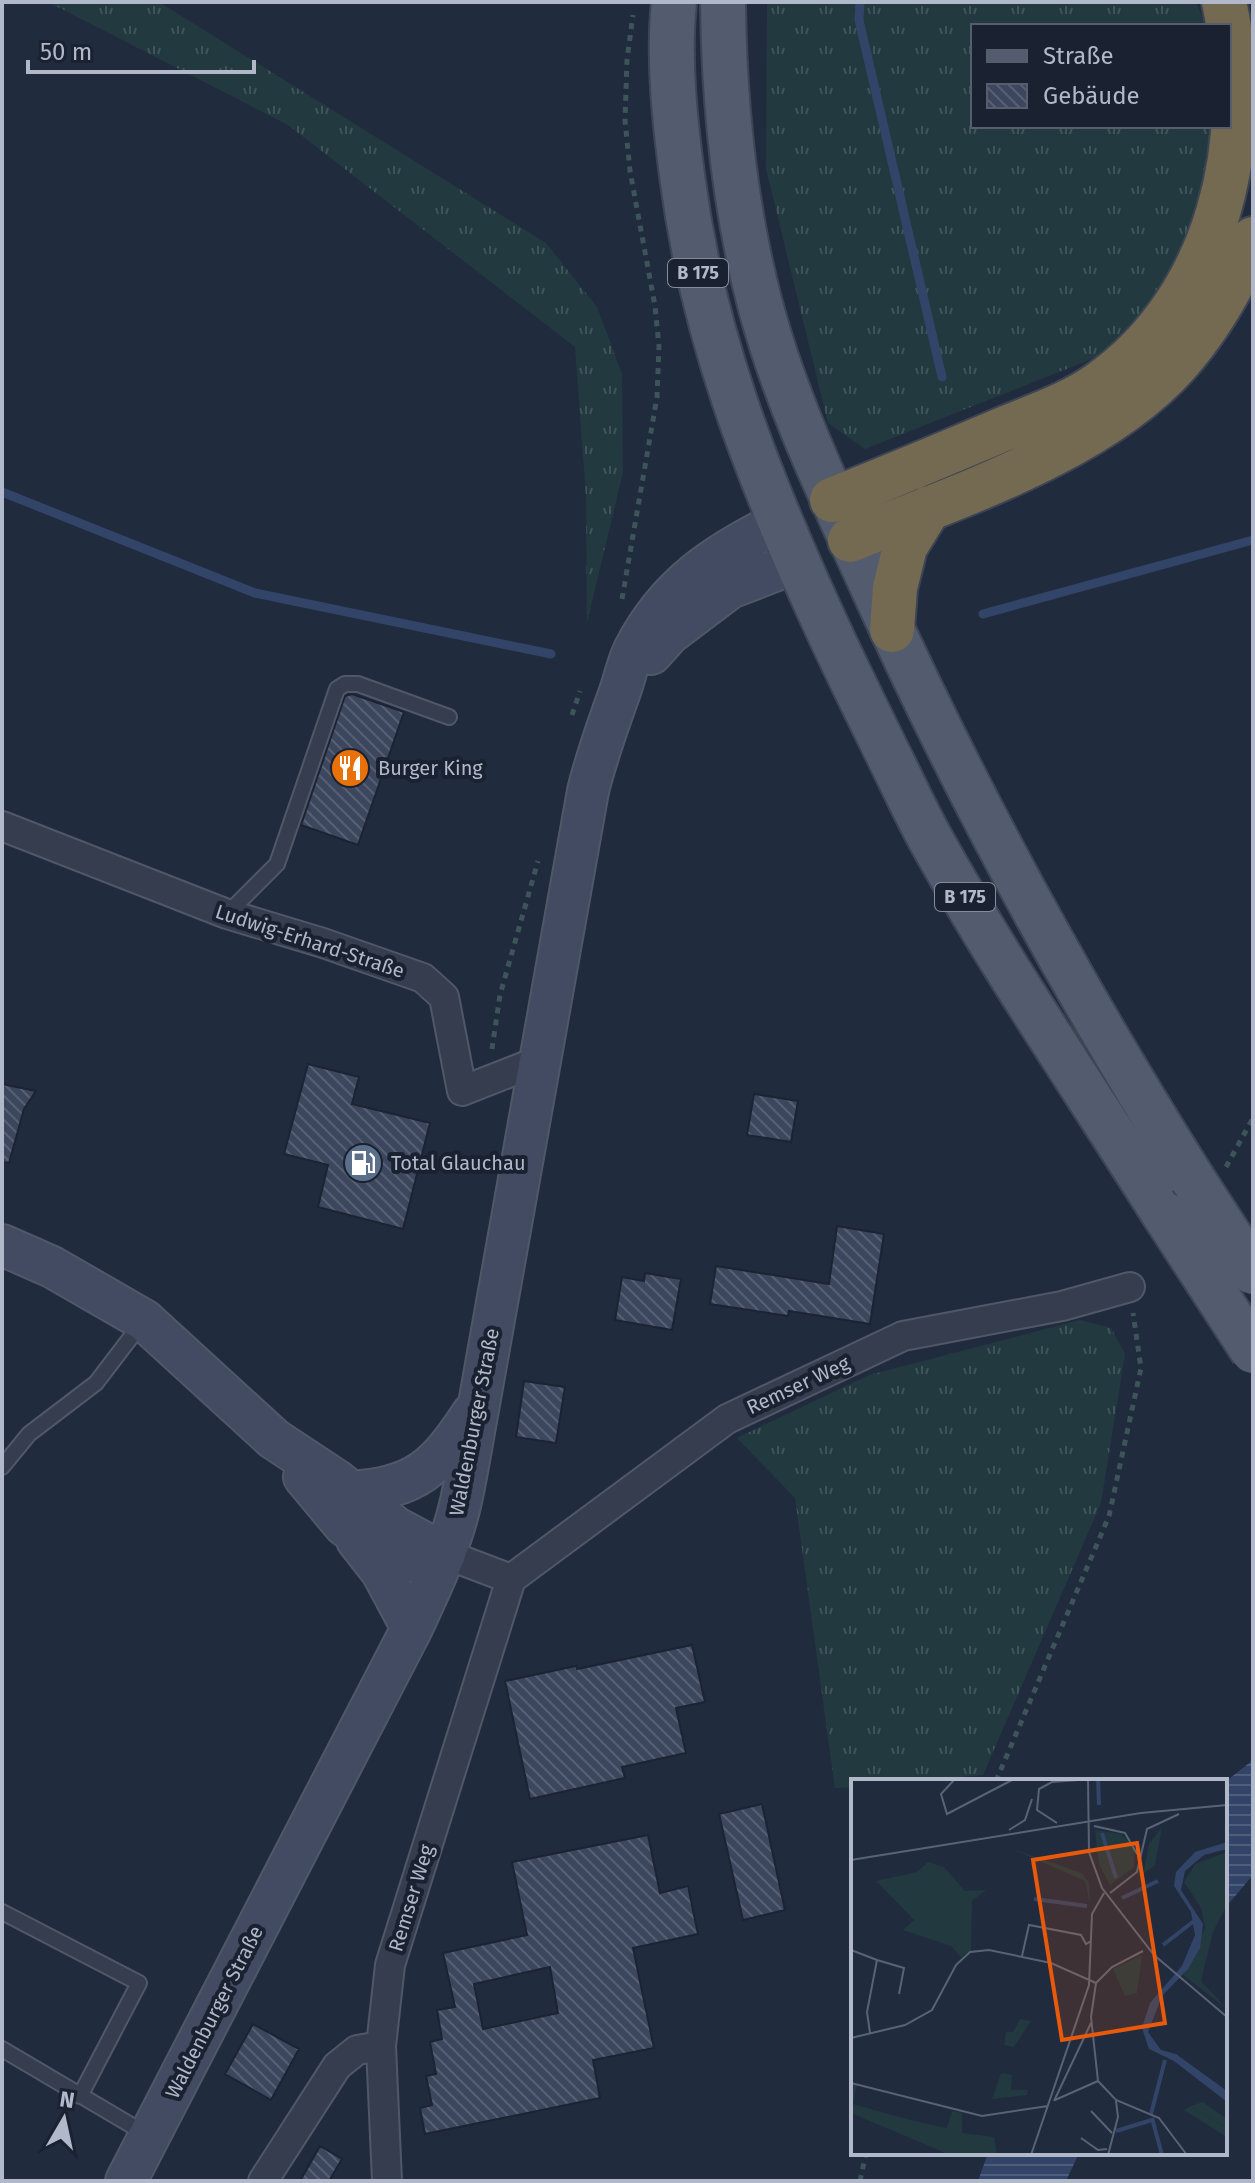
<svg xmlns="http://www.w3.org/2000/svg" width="1255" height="2183" font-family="'Fira Sans',sans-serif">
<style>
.grass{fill:url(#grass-tufts)}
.water{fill:url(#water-rules)}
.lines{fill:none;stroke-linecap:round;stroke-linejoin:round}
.stream{stroke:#324467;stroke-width:9}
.building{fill:url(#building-back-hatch);stroke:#1c2434;stroke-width:2;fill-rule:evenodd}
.lane-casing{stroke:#505868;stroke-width:18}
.street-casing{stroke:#505868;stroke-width:32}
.secondary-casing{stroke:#505868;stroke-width:44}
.primary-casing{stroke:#3e4656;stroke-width:48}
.highway-casing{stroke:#3d4555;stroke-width:48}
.path{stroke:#3d5559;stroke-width:5;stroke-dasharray:6 6;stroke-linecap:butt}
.lane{stroke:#353d4e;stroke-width:14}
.street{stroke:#353d4e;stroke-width:28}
.secondary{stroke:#424b61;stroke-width:40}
.primary{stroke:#525c6e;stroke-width:44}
.highway{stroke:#746951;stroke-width:44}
.primary-bridge-casing{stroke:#3e4656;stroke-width:48;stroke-linecap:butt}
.primary-bridge{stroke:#525c6e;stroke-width:44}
.labels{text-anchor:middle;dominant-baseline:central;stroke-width:8;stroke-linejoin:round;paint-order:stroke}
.shield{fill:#1a2232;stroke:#838b9c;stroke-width:2}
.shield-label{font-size:18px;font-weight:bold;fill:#b0b8c9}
.poi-label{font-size:20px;fill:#b0b8c9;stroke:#1a2232;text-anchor:start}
.street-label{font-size:20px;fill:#b0b8c9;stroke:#1a2232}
.inset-river{fill:none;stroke:#324467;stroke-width:4}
.inset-road{fill:none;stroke:#5a6376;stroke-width:2}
.view{fill:#e8590c;fill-opacity:0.15;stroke:#e8590c;stroke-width:4}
.inset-edge{fill:none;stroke:#b0b8c9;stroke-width:4}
</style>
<defs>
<pattern id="grass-tufts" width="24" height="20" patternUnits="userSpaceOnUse" patternTransform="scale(2)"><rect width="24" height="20" fill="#22393f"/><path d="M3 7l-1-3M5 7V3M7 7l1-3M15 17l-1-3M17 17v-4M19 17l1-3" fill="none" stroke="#405459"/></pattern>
<pattern id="water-rules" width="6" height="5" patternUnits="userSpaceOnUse" patternTransform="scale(2)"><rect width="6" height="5" fill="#324467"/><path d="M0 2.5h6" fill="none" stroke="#4d5d7b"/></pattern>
<pattern id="building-back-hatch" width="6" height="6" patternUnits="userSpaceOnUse" patternTransform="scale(2)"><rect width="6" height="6" fill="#3c475e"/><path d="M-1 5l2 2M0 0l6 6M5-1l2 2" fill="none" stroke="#565f74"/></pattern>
</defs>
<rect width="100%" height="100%" fill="#202b3e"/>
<!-- grass -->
<path class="grass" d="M48,2H159L546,243L597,307L622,374L623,472L587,623L586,497L575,347L288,125Z
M767,2H1196L1206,26H973V126H1210V172L1174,276L1102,355L865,449L828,423L766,169Z
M1080,1320L1111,1328L1125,1354L1101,1503L983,1775L914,1781H853V1787L835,1788L795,1498L737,1438L869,1375Z"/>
<!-- water -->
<path class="water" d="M1253,1760V1875L1225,1908V1782Z
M988,2153H1079L1066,2181H978Z"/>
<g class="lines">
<!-- stream -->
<path class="stream" d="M860,2L859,20L942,377
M2,492L255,593L551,654
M983,614L1253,540"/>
</g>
<!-- building -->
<path class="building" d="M352,694L404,712L358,845L301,825L345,696Z
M308,1064L359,1077L352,1104L430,1123L403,1229L318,1207L328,1165L284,1154Z
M2,1084L36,1091L24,1109L9,1163L2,1162Z
M754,1094L798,1101L791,1142L747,1135Z
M837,1226L884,1234L870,1324L789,1311L788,1316L710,1304L716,1266L829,1284Z
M645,1273L681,1279L672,1330L615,1320L622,1277L644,1281Z
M524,1381L565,1387L556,1443L516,1437Z
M692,1645L705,1702L676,1708L686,1753L622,1767L625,1778L530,1799L505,1681L576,1666L577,1669Z
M762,1804L785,1910L743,1920L719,1814Z
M648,1835L660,1893L688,1886L698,1934L633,1948L654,2048L593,2060L600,2098L425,2134L420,2108L432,2105L426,2076L436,2074L430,2042L442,2039L437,2010L455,2007L443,1953L527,1935L512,1862ZM550,1967L558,2013L483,2029L474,1984Z
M253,2024L299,2049L271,2100L225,2074Z
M320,2146L342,2159L329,2181H300Z"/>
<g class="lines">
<!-- lane casing -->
<g class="lane-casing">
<path id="lane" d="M227,914L277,864L337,689L345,684H358L449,717
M2,1467L29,1434L96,1383L141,1324
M2,1912L139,1983L80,2096
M2,2049L146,2134"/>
</g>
<!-- street casing -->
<g class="street-casing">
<path id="street" d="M2,826L227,914L323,943L423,978L444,997L462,1091L541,1060
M445,1554L511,1579
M263,2181L337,2066L357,2050L381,2046
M387,2181L381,2046L390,1965L511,1579L727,1419L903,1336L1062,1306L1130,1287"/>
</g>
<!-- secondary casing -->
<g class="secondary-casing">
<path id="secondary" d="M651,654L669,634L730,588L797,562
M2,1245L52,1267L144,1320L274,1439L336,1480L395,1527L445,1554
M304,1477L344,1525L359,1536L408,1561
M351,1492C417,1488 437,1467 472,1414
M357,1540L382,1572L412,1628
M126,2181L412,1628C431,1587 451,1546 461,1501C468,1469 473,1436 479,1404L588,791C596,758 607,728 618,697C624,682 627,664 634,650C667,585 717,553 780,522"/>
</g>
<!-- primary casing -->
<g class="primary-casing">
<path id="primary" d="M674,2C668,60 675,124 683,182C703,335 756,472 820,612C842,661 866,709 889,756C903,784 916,813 931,840C1002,968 1086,1090 1164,1214
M723,2C724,106 734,207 761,308C787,404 830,493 871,583C963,788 1072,987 1192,1178"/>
</g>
<!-- highway casing -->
<g class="highway-casing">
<path id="highway" d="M832,500C889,477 945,454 1001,430C1034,416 1071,404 1100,383C1219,298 1255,139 1224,2
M850,540C957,496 1099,451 1177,364C1210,327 1234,285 1253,239
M892,630L895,588L905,547L929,508"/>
</g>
<!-- path -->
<path class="path" d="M622,599L657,397L659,346L655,306L630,171L625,120L627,60L633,15
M572,715L580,691
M492,1049L500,995L538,861
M1226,1167L1253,1118
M996,1781L1109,1516L1141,1368L1133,1313
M860,2181L866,2153"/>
<!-- lane -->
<use href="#lane" class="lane"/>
<!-- street -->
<use href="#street" class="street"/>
<!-- secondary -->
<use href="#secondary" class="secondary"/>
<!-- primary -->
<use href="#primary" class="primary"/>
<!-- highway -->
<use href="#highway" class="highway"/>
<!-- primary-bridge casing -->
<g class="primary-bridge-casing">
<path id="primary-bridge" d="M1192,1178L1253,1272
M1164,1214L1253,1351"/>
</g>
<!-- primary-bridge -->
<use href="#primary-bridge" class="primary-bridge"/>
</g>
<!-- icons -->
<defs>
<g id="restaurant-disc" transform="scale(2)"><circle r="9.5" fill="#e8710a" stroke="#1a2232"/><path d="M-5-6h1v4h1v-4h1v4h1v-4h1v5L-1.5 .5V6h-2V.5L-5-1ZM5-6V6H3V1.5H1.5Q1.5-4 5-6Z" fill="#fff"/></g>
<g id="fuel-disc" transform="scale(2)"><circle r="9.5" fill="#5c6f8a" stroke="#1a2232"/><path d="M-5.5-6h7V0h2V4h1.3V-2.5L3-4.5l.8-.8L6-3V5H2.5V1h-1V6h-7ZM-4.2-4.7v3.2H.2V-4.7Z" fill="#fff"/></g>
</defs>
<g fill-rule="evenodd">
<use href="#restaurant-disc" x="350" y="768"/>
<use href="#fuel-disc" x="363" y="1163"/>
</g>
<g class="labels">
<!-- shield labels -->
<g class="shield">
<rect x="668" y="259" width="60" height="28" rx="6"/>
<rect x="935" y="883" width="60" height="28" rx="6"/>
</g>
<g class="shield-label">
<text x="698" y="273">B 175</text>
<text x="965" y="897">B 175</text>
</g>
<!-- poi labels -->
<g class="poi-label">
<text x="378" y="768">Burger King</text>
<text x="391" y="1163">Total Glauchau</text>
</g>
<!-- street labels -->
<g class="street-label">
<text transform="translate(310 941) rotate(18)">Ludwig-Erhard-Straße</text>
<text transform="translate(798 1385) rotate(-25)">Remser Weg</text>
<text transform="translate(474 1422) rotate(-79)">Waldenburger Straße</text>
<text transform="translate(411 1898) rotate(-73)">Remser Weg</text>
<text transform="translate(214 2012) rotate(-63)">Waldenburger Straße</text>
</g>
</g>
<!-- overview -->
<g transform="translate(851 1779)">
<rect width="376" height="376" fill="#202b3e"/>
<path d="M311,48L304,86L292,95L298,65ZM244,51L270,55L283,68V88L259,106L248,85ZM159,69L230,94L238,103L239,124L234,102ZM376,73V126L362,153L350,202L376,230L332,196L354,149L350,129L333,103L344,85ZM291,176L286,214L274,217L262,190ZM169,240L180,242L163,268L153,266L155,253H162ZM0,305L6,306L2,325L59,341L96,349L101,332L111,334V354L143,358L146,376H99L0,334ZM352,323L376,340V350L340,327Z" fill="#22393f"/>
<path d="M77,83L93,88L114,112L135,111L121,122L120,171L110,178L100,167L52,151L63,141L25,102L66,93ZM150,294L161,296L160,311H177L176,316L141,320Z" fill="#22393f"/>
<path d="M340,327L376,350V358L333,331Z" fill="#22393f"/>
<path d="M376,63V70L353,76L334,92L330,111L352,145L349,169L337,190L311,217L297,253L310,271L325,275L376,312V323L323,282L298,270L291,249L299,224L331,187L344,156L340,133L323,107L325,93L344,73Z" fill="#324467"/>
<path class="inset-river" d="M247,0L248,26M251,54L265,99M271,119L307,102M183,120L236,127M312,166L343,142M300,335L314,281M301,339L311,376M265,352L301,341"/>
<path class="inset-road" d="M104,0L90,15L96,35L163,0M237,0L238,73L251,109L303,176L376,238M206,44L186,31L188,10L201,3L241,0M243,47L274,54L286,75M158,51L174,41L181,20M0,81L290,34L376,26M259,114L286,93L296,50L328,35M0,171L26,181L16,233L19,254M171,177L178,146L230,156L235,165L240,162M26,181L53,189L48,215M0,259L54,246L81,231L105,186L119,173L138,171L200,184L245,204M247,302L240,238L245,204L261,188L292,172M247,302L265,321L308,339L336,376M0,304L131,337L197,327M204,321L247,302M203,322L240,244M240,332L261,354M230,359L247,371L256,370M180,376L238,206L241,135L253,114M257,376L267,338L265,322"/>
<path class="view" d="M286,64L314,244L211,261L182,81Z"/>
<rect width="376" height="376" class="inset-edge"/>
</g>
<!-- border -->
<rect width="1255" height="2183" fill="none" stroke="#b0b8c9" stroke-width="8"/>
<!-- legend -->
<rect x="971" y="24" width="260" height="104" fill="#1a2232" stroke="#565e6e" stroke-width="2"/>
<rect x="987" y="50" width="40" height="12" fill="#525c6e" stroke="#565e6e" stroke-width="2"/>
<text x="1043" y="64" font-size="24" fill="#b0b8c9">Straße</text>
<rect x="987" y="84" width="40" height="24" fill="url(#building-back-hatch)" stroke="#565e6e" stroke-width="2"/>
<text x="1043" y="104" font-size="24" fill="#b0b8c9">Gebäude</text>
<!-- north arrow -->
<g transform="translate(64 2119) rotate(9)" stroke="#1a2232" stroke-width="6" paint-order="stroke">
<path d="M0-6L14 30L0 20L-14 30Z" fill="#b0b8c9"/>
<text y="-12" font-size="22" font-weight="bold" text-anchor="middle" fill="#b0b8c9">N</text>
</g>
<!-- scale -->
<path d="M28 60v12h226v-12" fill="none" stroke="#b0b8c9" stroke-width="4"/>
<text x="40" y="60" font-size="24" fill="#b0b8c9" stroke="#1a2232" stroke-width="6" paint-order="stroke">50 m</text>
</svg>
